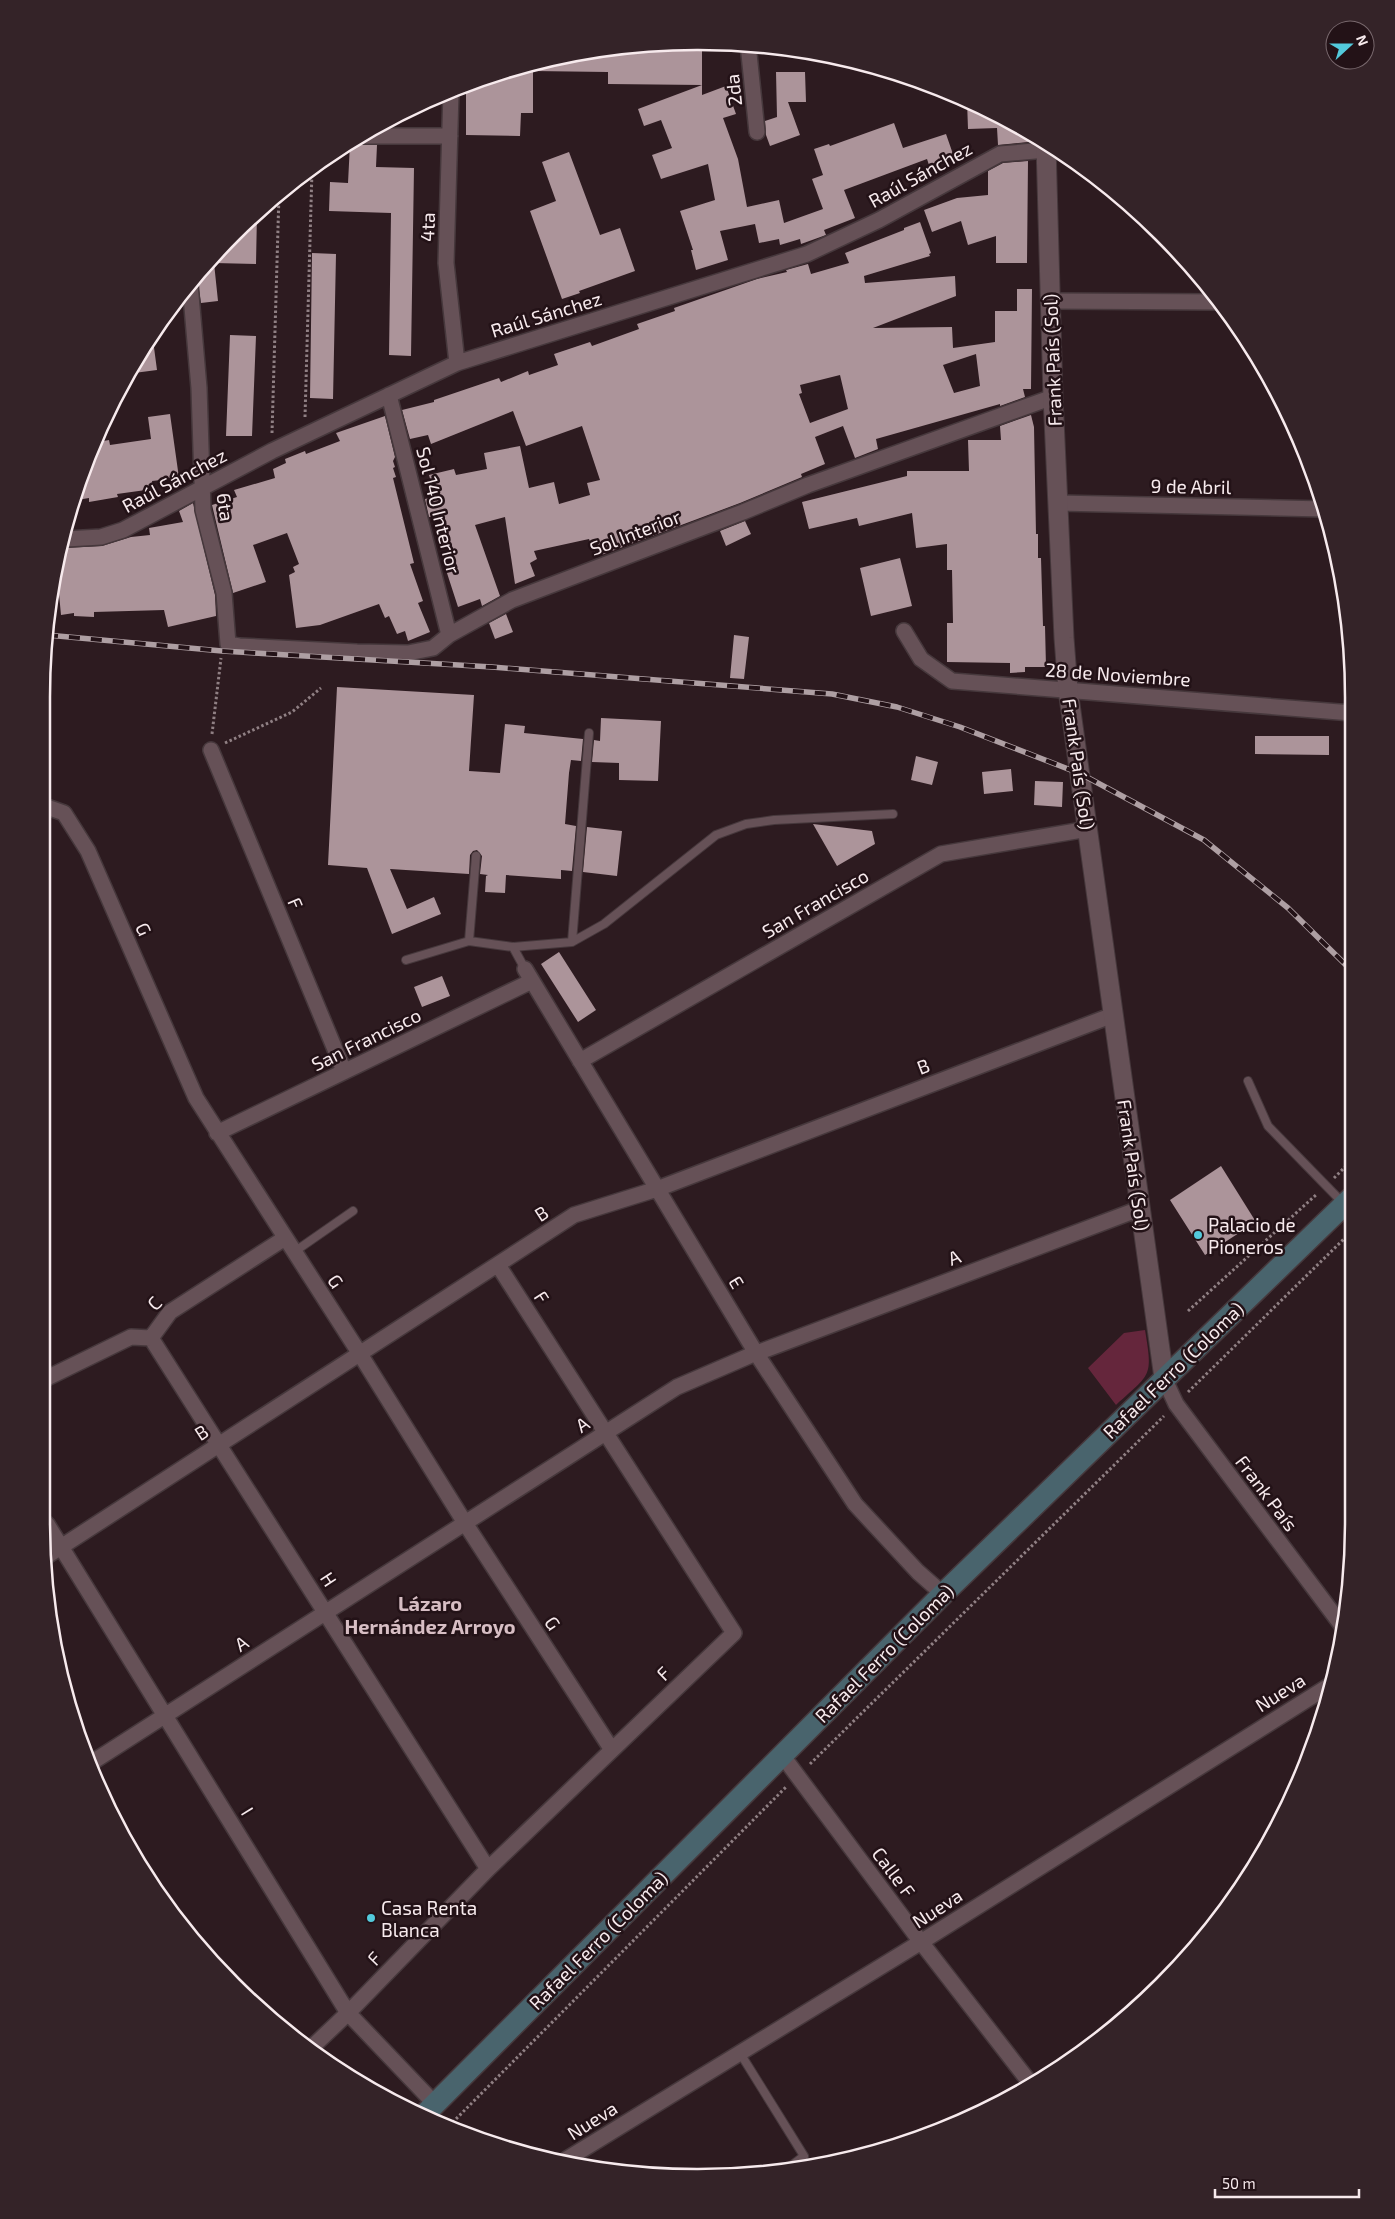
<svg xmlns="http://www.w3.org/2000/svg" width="1395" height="2219" font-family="'Exo 2',sans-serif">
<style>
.green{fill:#65263c}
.building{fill:#ac949a;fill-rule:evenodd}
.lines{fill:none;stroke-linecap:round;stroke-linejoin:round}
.service-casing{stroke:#46383c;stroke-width:10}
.minor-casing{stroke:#46383c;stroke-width:18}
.tertiary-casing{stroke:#46383c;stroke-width:21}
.secondary-casing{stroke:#46383c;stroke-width:24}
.path{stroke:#908084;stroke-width:3;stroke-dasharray:2.5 2.5;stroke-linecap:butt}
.service{stroke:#665157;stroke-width:8}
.minor{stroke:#665157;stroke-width:15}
.tertiary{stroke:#665157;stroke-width:19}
.secondary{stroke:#49646d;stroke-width:21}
.rail-casing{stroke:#ae9fa3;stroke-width:5.5}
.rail{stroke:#231217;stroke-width:4;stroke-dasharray:11;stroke-linecap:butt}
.poi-dot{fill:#53cadc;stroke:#231217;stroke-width:2}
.labels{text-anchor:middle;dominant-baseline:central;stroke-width:5;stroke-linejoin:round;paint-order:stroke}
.street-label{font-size:19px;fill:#f7eaed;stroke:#231217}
.poi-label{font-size:19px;fill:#f7eaed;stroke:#231217;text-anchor:start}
.neighbourhood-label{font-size:20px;font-weight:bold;fill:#d7bec4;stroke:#231217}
.rim{fill:none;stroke:#f7eaed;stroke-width:2.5}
</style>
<rect width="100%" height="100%" fill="#2d1b20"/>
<!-- green -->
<path class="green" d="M1145,1330C1153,1378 1151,1373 1116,1405L1088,1368L1124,1333Z"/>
<!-- building -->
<path class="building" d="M698,44H702V85L608,84V72L533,71V113H521L520,136L466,135V85L487,76L604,49L684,51V45Z
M776,72H805L806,102H788L800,135L770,146L766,135L765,121L777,117Z
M702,85V95L726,86L736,114L723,118L738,159L747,207L779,200L784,223L823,209L812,179L823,175L814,149L829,144L830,146L894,123L903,148L946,134L954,157L929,165L927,159L844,190L855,218L824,230L826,235L801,244L800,239L780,245L779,239L759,243L755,224L720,231L728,260L696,270L691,250H693L680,211L715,200L708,164L661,179L652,155L672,148L661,120L644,126L638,109Z
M967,101L988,109L1028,134V142L998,145L997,128L968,129Z
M350,144L377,145L376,167L414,168L411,356L389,355L391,213L329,211L330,182L348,183Z
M569,152L600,235L620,228L635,271L579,291L580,293L562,299L530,211L556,201L542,162Z
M1028,161L1027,263H996V236L968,245L961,221L932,232L924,210L957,198L988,195V171L1003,163Z
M257,213L256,264L214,263L218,301L201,303L197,277Z
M920,222L931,253L929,254L930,256L864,276L865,283L955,276L956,296L873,328L952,327L953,348L995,342V311H1017V289H1032L1031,389H1023L1025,397L1000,406V404L876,439L878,449L855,458L843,426L815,437L825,464L801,474L802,477L740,503L596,557L589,539L534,551L537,559L530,563L535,576L515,584L505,517L475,525L500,596L482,606L480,599L458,607L446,570L457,566L445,530H442L439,515L429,517L425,499L435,497L429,475L454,469L456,475L487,469L484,453L520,446L529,488L554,482L559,504L590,495L587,483L600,480L582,426L526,446L513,411L431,444L428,435L410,439L402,410L434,402V400L499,378L501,382L528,371L529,375L558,365L554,354L590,342L592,346L639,329L637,324L675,311L674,308L757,279L787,272L786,270L808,264L811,274L849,263L845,253L904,230V228ZM976,354L980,386L954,393L943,365ZM840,375L848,409L810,423L799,394L802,393L800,385Z
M312,253L336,254L333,399L310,398Z
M230,335L256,336L252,436H226Z
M153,340L157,370L134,373L142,359Z
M170,414L179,478L152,481L153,489L117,494L118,497L89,502V498L77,500L93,443L109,440L110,445L151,439L148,417Z
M1031,415L1034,427L1036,534H1038V558H1041L1043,626H1045L1046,667H1025V672L1010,673V663L947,662V623H953L952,570H947V544L916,548L912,513L859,526L857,518L809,529L802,502L907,476V471H969L968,440H1001L1000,426Z
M385,416L395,457L393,461L395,467L393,468L396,477L393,478L414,563L410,564L423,601L418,603L430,632L408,641L405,631L397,634L389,616L385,618L379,604L320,625L296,628L289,575L295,572L293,567L299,564L287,533L253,545L266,582L233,593L212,505L237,497L234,490L275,478L273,469L286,463L285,459L305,451L306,454L340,441L336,433Z
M193,503L215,595L216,616L168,627L164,610L94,612V617L74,616V613L61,615L57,573L64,548L102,546L131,537L150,535L149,528L183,522L179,511Z
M745,521L751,534L726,546L720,531Z
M900,558L912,606L871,616L860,568Z
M506,614L513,632L495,639L489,623Z
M734,635L749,637L744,679L730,678Z
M337,687L474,695L469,771L500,773L505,724L525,726L524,733L583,739L581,761L571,760L569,773L565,824L576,826L572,871L561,870V879L506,875L505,893L485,892L486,876L488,875L480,874L482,856L477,850L473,851L470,855L469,874L390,869L407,909L434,897L441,914L392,934L367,868L328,865Z
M601,718L661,721L658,781L619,780V763L592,762L594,740L600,741Z
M1255,736H1329V755L1255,754Z
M916,756L938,762L932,785L911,780Z
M1011,769L1013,791L984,794L982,772Z
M1035,781L1063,782L1062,807L1034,805Z
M813,824L872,831L875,844L837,866Z
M587,827L622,831L617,876L583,872Z
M559,952L596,1010L578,1022L541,964Z
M442,976L450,996L422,1007L414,987Z
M1221,1166L1256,1222L1205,1255L1170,1200Z"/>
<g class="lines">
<!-- service casing -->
<g class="service-casing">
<path id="service" d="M748,46L767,47
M469,941L476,856
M572,942L589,733
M513,947L525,969
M406,960L469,941L513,947L572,942L604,924L716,835L746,824L774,820L893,814
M1248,1081L1268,1126L1344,1204
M294,1252L353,1211
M740,2053L804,2156L783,2172"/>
</g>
<!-- minor casing -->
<g class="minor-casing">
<path id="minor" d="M748,44L757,132
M451,92L446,263L457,363
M360,136H450
M190,284L199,388L203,510L224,593L228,644L239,646L357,652L408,653L433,648L449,635L512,600L743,512L808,485L1053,397
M1051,301L1220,302
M389,395L449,635
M1058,503L1324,509
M66,539L101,537L123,530L272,451L457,363L807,254L879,220L1000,154L1046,150
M904,631L921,659L952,681L1352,713
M211,750L344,1071
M47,807L64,813L88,851L196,1098L360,1354L465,1523L612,1750
M525,969L756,1353L855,1504L918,1572L943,1594
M580,1061L941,854L1088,829
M217,1133L532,981
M151,1338L488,1869
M151,1338L170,1312L285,1238
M47,1378L131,1337L151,1338
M1164,1378L1176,1404L1343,1627
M47,1524L348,2013L435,2104
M47,1556L574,1215L657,1189L1113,1015
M782,1755L921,1942L1031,2084
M91,1763L677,1387L749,1356L1139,1209
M309,2050L348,2013L488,1869L734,1633L498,1265
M567,2159L921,1942L1327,1687"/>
</g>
<!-- tertiary casing -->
<g class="tertiary-casing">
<path id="tertiary" d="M1046,145L1053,397L1064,638L1068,690L1164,1378"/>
</g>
<!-- secondary casing -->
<g class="secondary-casing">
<path id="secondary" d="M424,2115L943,1594L1350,1199"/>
</g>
<!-- path -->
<path class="path" d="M305,417L312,170
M272,433L279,194
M212,734L221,658
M225,743L292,712L321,688
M1334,1178L1350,1162
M1188,1311L1317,1194
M1188,1392L1350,1233
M810,1764L1164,1416
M449,2126L786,1787"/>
<!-- service -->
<use href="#service" class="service"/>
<!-- minor -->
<use href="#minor" class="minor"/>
<!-- tertiary -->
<use href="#tertiary" class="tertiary"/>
<!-- secondary -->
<use href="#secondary" class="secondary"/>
<!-- rail casing -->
<g class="rail-casing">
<path id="rail" d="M47,635L222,651L492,667L832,694L897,707L960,727L1081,774L1204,840L1288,908L1351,970"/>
</g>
<!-- rail -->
<use href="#rail" class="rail"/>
</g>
<!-- markers -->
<g class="poi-dot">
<circle cx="1198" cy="1235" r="5"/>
<circle cx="371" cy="1918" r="5"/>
</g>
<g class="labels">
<!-- street labels -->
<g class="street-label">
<text transform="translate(733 90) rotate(-96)">2da</text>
<text transform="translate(920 174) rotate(-29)">Raúl Sánchez</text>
<text transform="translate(427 227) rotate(-88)">4ta</text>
<text transform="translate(546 314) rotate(-17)">Raúl Sánchez</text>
<text transform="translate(1052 360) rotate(-92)">Frank País (Sol)</text>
<text transform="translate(174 480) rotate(-28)">Raúl Sánchez</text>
<text transform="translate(1191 486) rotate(1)">9 de Abril</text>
<text transform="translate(226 507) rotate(82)">6ta</text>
<text transform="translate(439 510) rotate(76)">Sol 140 Interior</text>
<text transform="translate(635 532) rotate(-21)">Sol Interior</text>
<text transform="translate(1118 674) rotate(4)">28 de Noviembre</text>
<text transform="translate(1079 764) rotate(82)">Frank País (Sol)</text>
<text transform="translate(296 903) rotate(67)">F</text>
<text transform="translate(815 903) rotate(-30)">San Francisco</text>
<text transform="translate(144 929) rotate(66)">G</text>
<text transform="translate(366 1039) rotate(-26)">San Francisco</text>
<text transform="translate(923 1066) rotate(-21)">B</text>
<text transform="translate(1134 1165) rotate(82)">Frank País (Sol)</text>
<text transform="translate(541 1213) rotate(-33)">B</text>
<text transform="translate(954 1257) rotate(-21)">A</text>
<text transform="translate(336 1281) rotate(57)">G</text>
<text transform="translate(737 1282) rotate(59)">E</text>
<text transform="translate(542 1297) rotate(57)">F</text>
<text transform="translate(154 1303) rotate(-47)">C</text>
<text transform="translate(1173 1370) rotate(-44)">Rafael Ferro (Coloma)</text>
<text transform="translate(582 1424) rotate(-33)">A</text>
<text transform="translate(201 1432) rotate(-33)">B</text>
<text transform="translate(1267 1493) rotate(53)">Frank País</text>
<text transform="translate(329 1579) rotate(57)">H</text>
<text transform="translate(553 1623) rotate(57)">G</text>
<text transform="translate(241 1643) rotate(-33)">A</text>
<text transform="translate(884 1653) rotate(-45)">Rafael Ferro (Coloma)</text>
<text transform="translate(663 1673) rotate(-44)">F</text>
<text transform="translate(1280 1692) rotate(-32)">Nueva</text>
<text transform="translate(248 1811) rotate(58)">I</text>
<text transform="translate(894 1872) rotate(53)">Calle F</text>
<text transform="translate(937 1908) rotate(-33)">Nueva</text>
<text transform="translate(598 1940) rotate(-45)">Rafael Ferro (Coloma)</text>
<text transform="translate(374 1958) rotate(-46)">F</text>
<text transform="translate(592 2120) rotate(-32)">Nueva</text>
</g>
<!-- poi labels -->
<g class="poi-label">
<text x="1208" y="1224">Palacio de<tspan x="1208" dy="22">Pioneros</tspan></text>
<text x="381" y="1907">Casa Renta<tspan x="381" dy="22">Blanca</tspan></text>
</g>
<!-- neighbourhood labels -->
<g class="neighbourhood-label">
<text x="430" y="1603">Lázaro<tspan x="430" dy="23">Hernández Arroyo</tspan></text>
</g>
</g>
<!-- crop -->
<path d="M0 0H1395V2219H0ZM697 50H698A647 647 0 0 1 1345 697V1522A647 647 0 0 1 698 2169H697A647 647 0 0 1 50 1522V697A647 647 0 0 1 697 50Z" fill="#342328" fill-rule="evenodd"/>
<path class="rim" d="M697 50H698A647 647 0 0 1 1345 697V1522A647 647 0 0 1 698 2169H697A647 647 0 0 1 50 1522V697A647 647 0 0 1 697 50Z"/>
<!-- north arrow -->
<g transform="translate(1350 45) rotate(69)"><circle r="24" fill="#231217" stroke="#78686d"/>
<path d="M0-4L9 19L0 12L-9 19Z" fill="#53cadc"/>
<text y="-8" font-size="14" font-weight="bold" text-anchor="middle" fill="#f7eaed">N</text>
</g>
<!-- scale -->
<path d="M1215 2189v8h144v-8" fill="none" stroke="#f7eaed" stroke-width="2.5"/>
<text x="1222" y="2189" font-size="15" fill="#f7eaed" stroke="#231217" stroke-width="4" paint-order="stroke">50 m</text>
</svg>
